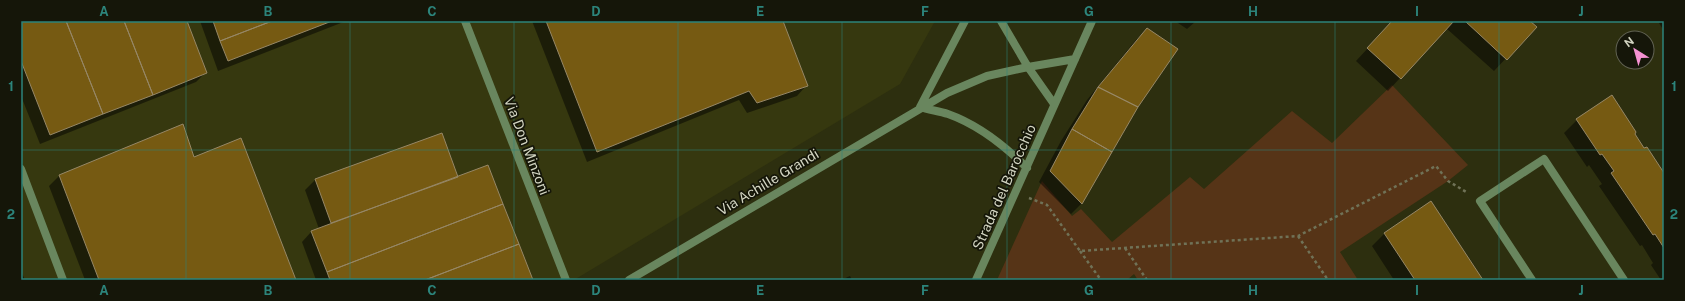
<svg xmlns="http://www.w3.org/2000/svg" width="1685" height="301" font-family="'Public Sans',sans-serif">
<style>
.built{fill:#36380f}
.green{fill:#563417}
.shadow{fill:#0007}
.building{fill:#765a12;stroke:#968766}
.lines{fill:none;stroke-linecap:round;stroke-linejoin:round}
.path{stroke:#707257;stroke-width:2.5;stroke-dasharray:3 3;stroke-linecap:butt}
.minor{stroke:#69865e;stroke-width:8}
.grid{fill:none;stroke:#2c847b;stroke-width:1;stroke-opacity:0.55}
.labels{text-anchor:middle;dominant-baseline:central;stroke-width:3.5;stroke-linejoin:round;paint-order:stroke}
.street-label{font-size:14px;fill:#d3d5c2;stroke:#151609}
.neatline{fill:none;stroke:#2c847b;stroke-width:1.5}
.grid-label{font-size:13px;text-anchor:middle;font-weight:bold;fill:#2c847b}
</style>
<rect width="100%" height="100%" fill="#2d2f0f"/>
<!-- built -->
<path class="built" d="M21,21H935L900,84L574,280H21Z"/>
<!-- green -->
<path class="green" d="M1392,85L1468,165L1448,181L1340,252L1358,280H1138L1134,274L1127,280H997L1042,181L1072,216L1081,209L1112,242L1190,177L1204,189L1292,111L1332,143Z"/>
<!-- shadow -->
<path class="shadow" d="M21,21H186L206,72L196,82L40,144L21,96Z
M200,21H346L218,71Z
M532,21H782L806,86L797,96L747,113L739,100L587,162Z
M1175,21H1196L1187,29Z
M1393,21H1528L1535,27L1494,71L1446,28L1388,91L1356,61Z
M1661,21H1664V31L1659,23Z
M1147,29L1137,107L1082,203L1071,214L1039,182L1061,141L1087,100L1135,41Z
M1612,97L1644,149L1664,175V280H1661L1651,265L1653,263L1642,245L1640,246L1599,186L1602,184L1589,165L1587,167L1564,133L1577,120Z
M441,134L458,178L531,280H316L302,242L311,232L319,229L305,190L315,180Z
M194,158L295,280H85L49,186L59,176Z
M1431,203L1482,280H1394L1372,246L1384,234Z
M21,271L25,280H21Z
M850,276L852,280H841Z"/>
<!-- building -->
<path class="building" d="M21,21H66L103,114L50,135L21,61Z
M66,21H124L153,95L103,114Z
M124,21H187L207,73L153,95Z
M213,21H272L220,41Z
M272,21H332L228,61L220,41Z
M546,21H783L808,86L757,103L749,91L597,152Z
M1392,21H1454L1401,79L1367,48Z
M1465,21H1530L1537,27L1507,60Z
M1147,28L1178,49L1138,107L1098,87Z
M1098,87L1138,107L1112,152L1072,129Z
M1612,95L1636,132L1635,134L1644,148L1647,147L1664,173V248L1655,234L1653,235L1611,173L1614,171L1602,154L1600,155L1576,119Z
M183,124L194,157L241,138L296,280H99L59,175Z
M1072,129L1112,152L1082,204L1050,171Z
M442,133L458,177L331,223L315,179Z
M488,165L503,204L327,272L311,231Z
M1431,201L1483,280H1415L1384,233Z
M503,204L519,244L425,280H330L327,272Z
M519,244L533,280H425Z"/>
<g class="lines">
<!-- path -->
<path class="path" d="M1029,198L1047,205L1080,251L1298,236L1436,166L1448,181L1468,193
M1298,236L1328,280
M1125,248L1147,280
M1080,251L1101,280"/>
<!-- minor -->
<path class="minor" d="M465,21L566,280
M965,21L920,107C929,110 939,111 948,114C979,125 1004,145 1027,168
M1001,21L1028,67L1054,104
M21,169L63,280
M629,280L947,93L987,76L1028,67L1075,59
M976,280L1092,21
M1532,280L1480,201L1544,159L1624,280"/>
</g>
<!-- grid -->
<path class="grid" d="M186,21V280M350,21V280M514,21V280M678,21V280M842,21V280M1007,21V280M1171,21V280M1335,21V280M1499,21V280M21,150H1664"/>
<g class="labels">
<!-- street labels -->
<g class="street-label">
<text transform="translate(527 146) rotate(69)">Via Don Minzoni</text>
<text transform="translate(768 182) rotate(-31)">Via Achille Grandi</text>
<text transform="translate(1004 187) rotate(-66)">Strada del Barocchio</text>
</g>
</g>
<!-- border -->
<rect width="1685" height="301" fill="none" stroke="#151609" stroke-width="44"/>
<!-- north arrow -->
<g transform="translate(1635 50) rotate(323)"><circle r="19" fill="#151609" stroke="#616253"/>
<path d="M0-3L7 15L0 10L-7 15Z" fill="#f591d2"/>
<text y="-6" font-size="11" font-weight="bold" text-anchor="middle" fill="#d3d5c2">N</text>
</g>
<rect x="22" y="22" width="1641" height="257" class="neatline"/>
<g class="grid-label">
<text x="104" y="16">A</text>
<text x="268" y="16">B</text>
<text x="432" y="16">C</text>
<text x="596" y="16">D</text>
<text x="760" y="16">E</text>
<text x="925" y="16">F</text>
<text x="1089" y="16">G</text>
<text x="1253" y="16">H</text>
<text x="1417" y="16">I</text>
<text x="1581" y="16">J</text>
<text x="11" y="91">1</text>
<text x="1674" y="91">1</text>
<text x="11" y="219">2</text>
<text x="1674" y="219">2</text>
<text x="104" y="295">A</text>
<text x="268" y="295">B</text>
<text x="432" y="295">C</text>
<text x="596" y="295">D</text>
<text x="760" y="295">E</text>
<text x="925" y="295">F</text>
<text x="1089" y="295">G</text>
<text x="1253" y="295">H</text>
<text x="1417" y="295">I</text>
<text x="1581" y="295">J</text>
</g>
</svg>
